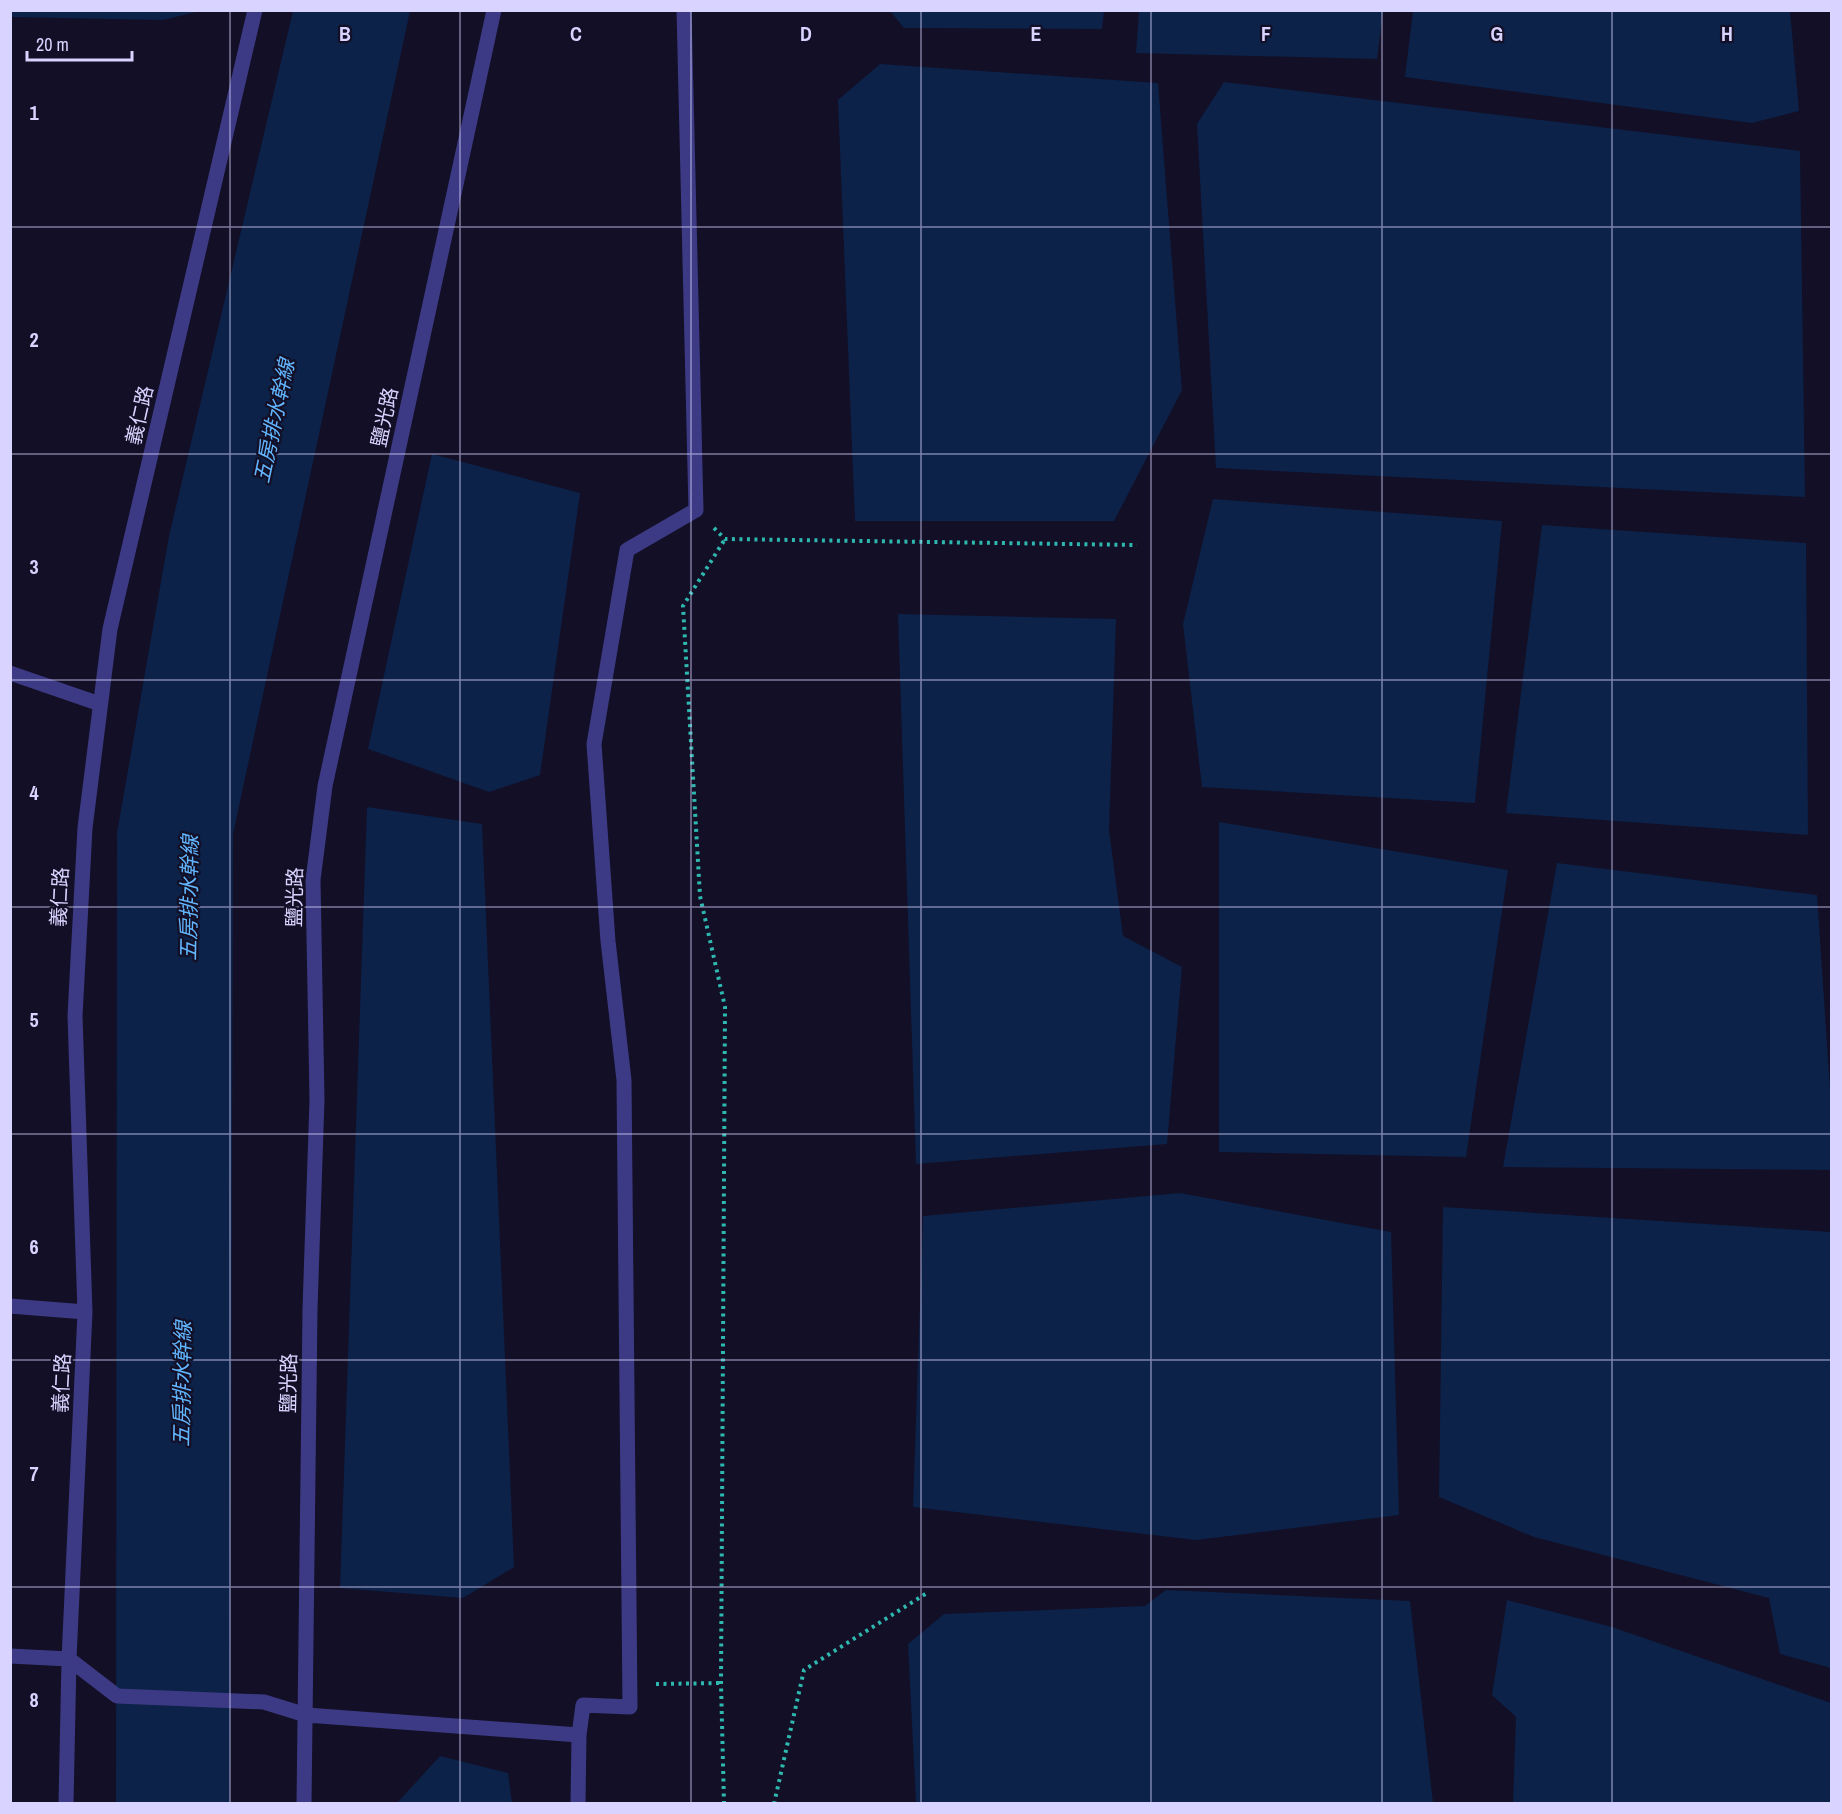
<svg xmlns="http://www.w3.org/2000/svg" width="1842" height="1814" font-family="'Archivo Narrow','Noto Sans TC',sans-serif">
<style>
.water{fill:#0c2248}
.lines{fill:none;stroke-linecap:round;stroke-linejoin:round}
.path{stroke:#2fb8b0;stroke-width:4;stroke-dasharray:3 4.5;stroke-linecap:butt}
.minor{stroke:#3d3a85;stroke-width:15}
.grid{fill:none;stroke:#d9d4ff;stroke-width:1.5;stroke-opacity:0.55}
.labels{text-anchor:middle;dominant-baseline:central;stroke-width:4.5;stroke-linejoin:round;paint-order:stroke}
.street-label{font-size:20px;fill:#d9d4ff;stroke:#130f26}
.water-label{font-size:21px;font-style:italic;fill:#62b6ff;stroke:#130f26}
.grid-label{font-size:20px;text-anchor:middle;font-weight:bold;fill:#d9d4ff;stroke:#130f26;stroke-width:4.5;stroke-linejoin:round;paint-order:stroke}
</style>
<rect width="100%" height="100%" fill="#130f26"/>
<!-- water -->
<path class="water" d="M11,10H200V11L163,20L11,17Z
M293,11H410L233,834L230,1803L116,1804L117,833L169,536Z
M890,11H1104L1102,29L904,28Z
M1139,11V10L1383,11L1377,59L1136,53Z
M1413,11H1790L1799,111L1752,123L1405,77Z
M880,64L1158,83L1182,390L1114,521H855L838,100Z
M1224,82L1800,151L1805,497L1216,468L1197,124Z
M432,454L580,493L540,775L489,792L368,749Z
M1213,499L1502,521L1475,803L1202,787L1183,624Z
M1542,525L1806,543L1808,835L1506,813Z
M898,614L1116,619L1109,830L1123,936L1182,967L1167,1144L916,1164Z
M367,807L482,824L514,1567L463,1598L340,1588Z
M1219,822L1508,870L1466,1157L1219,1152Z
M1557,863L1817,895L1831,1104V1170L1503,1167Z
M1180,1193L1391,1232L1399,1515L1196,1540L913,1507L923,1216Z
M1443,1207L1831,1232V1668L1780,1654L1769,1598L1534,1537L1439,1497Z
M1166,1590L1410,1601L1433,1803H916L908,1644L944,1614L1145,1606Z
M1507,1600L1612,1627L1831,1703V1803H1513L1516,1717L1492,1695Z
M440,1756L508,1773L512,1803H397Z"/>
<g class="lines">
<!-- path -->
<path class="path" d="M714,528L725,539L1137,545
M656,1684L721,1683
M724,1804L721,1683L725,1007L700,896L683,606L725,539
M774,1804L804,1670L927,1593"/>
<!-- minor -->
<path class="minor" d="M10,673L100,704
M10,1306L85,1312
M10,1656L69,1659L117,1696L264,1702L306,1715L579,1735L578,1804
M579,1735L583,1705L630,1707L624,1080L608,941L594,744L627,550L696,510L684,10
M66,1804L69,1659L85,1312L75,1016L85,828L110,629L255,10
M304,1804L310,1309L317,1100L313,880L325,786L494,10"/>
</g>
<!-- grid -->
<path class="grid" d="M230,10V1804M460,10V1804M691,10V1804M921,10V1804M1151,10V1804M1382,10V1804M1612,10V1804M10,227H1832M10,454H1832M10,680H1832M10,907H1832M10,1134H1832M10,1360H1832M10,1587H1832"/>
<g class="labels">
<!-- street labels -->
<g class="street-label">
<text transform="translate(139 415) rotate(-77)">義仁路</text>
<text transform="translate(384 417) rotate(-78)">鹽光路</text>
<text transform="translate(59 897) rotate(-87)">義仁路</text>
<text transform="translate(294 897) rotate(-89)">鹽光路</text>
<text transform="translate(61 1383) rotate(-87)">義仁路</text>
<text transform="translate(288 1383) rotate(-89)">鹽光路</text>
</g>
<!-- water labels -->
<g class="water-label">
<text transform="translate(274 421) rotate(-78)">五房排水幹線</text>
<text transform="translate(189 898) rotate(-89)">五房排水幹線</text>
<text transform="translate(182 1384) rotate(-89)">五房排水幹線</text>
</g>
</g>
<g class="grid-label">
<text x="345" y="41">B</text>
<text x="576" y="41">C</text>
<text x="806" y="41">D</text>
<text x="1036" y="41">E</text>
<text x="1266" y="41">F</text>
<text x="1497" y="41">G</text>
<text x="1727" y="41">H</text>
<text x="34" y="120">1</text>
<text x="34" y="347">2</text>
<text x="34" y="574">3</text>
<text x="34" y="800">4</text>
<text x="34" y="1027">5</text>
<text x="34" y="1254">6</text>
<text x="34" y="1481">7</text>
<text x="34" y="1707">8</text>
</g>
<!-- border -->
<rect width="1842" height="1814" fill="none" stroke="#d9d4ff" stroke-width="24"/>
<!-- scale -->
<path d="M27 51v9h105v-9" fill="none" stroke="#d9d4ff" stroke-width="3"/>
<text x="36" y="51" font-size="18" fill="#d9d4ff" stroke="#130f26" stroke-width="4.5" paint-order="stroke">20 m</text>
</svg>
